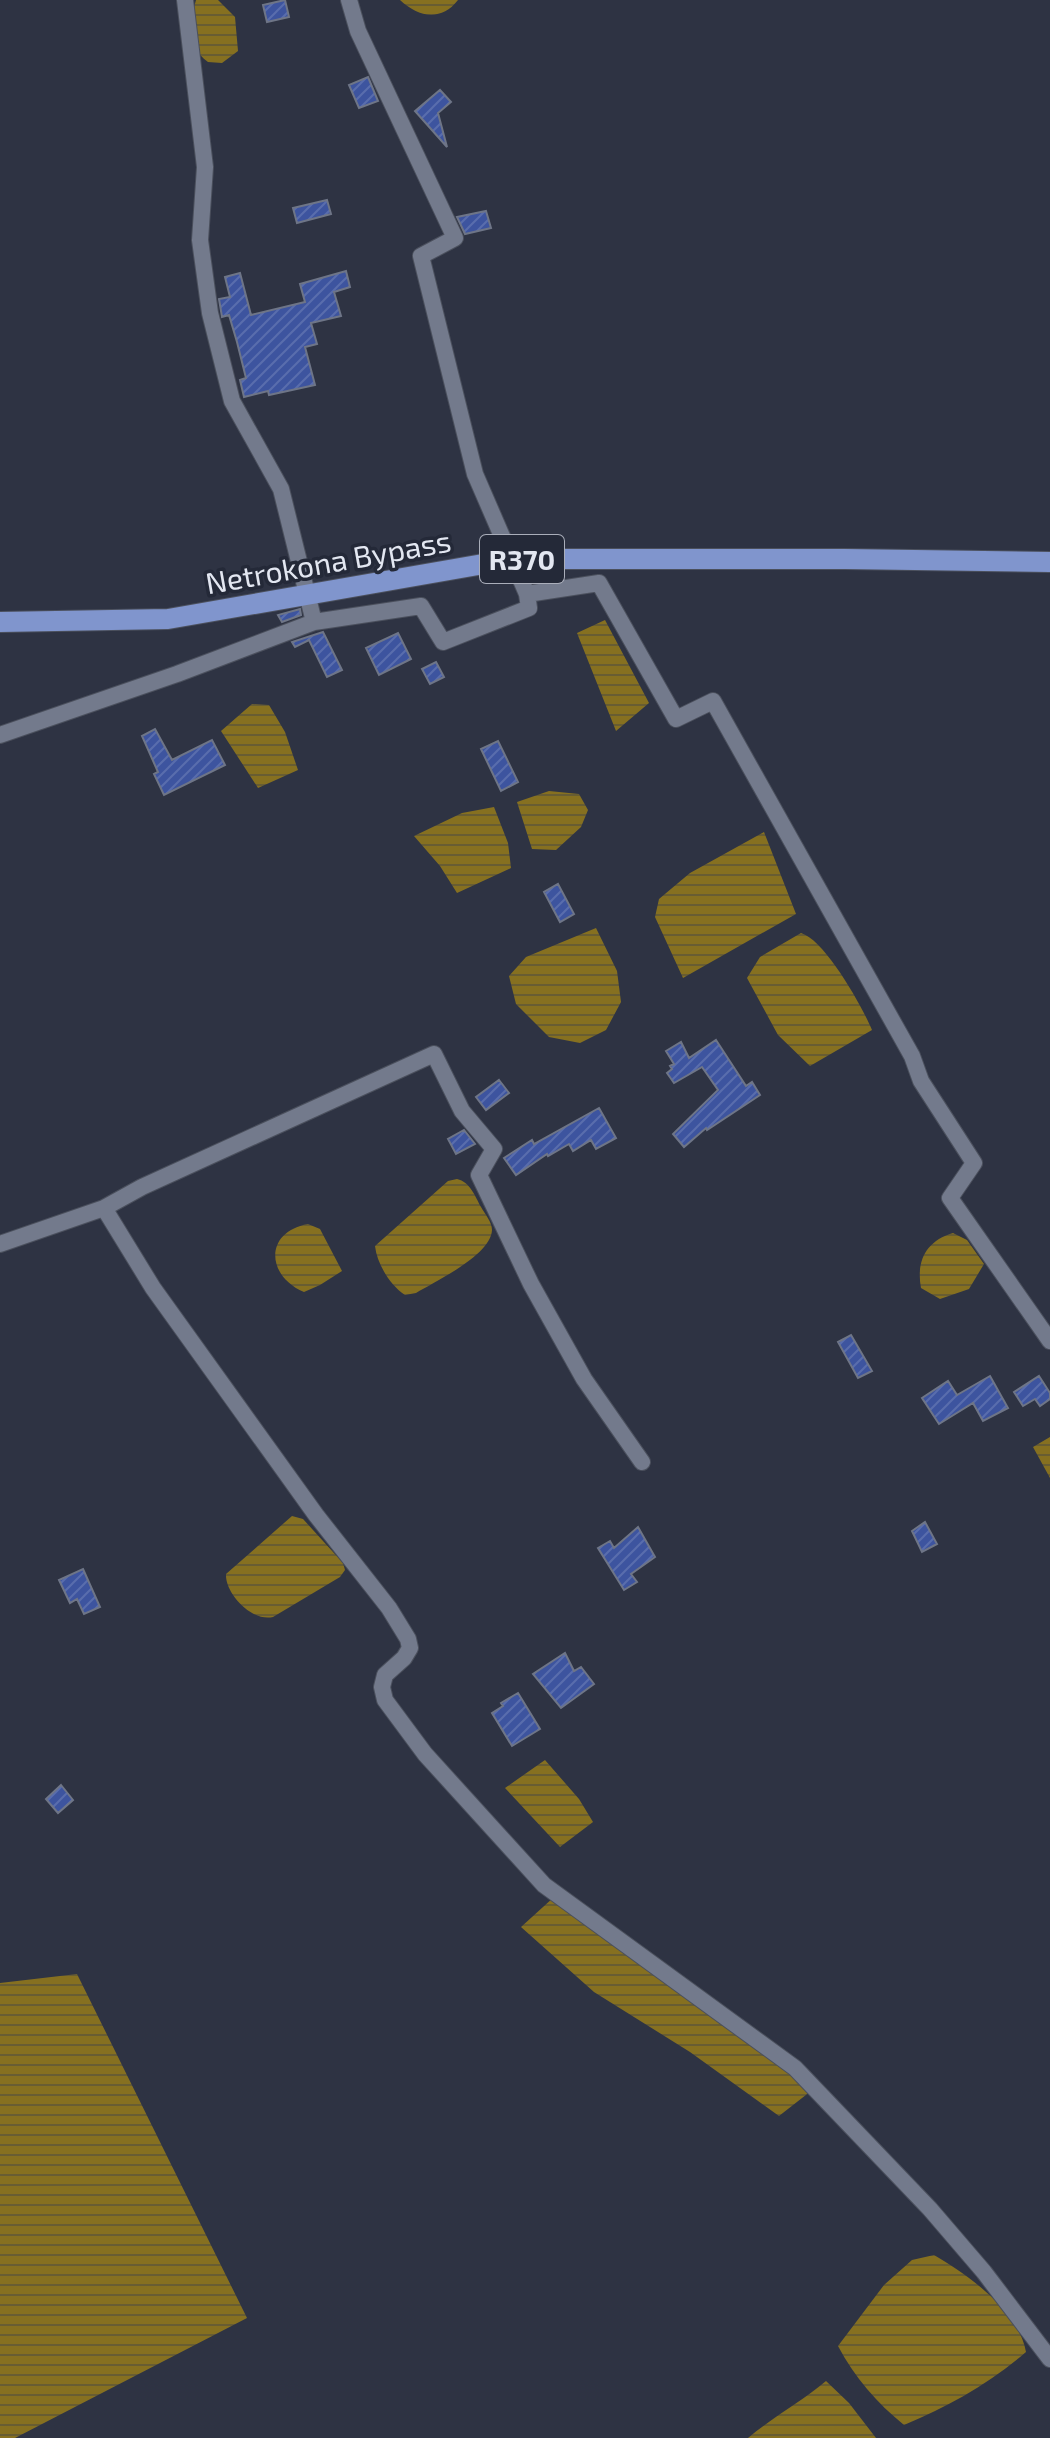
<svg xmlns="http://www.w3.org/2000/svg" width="1050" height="2438" font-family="'Exo 2',sans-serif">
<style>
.water{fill:url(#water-rules)}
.building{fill:url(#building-hatch);stroke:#6e7587;stroke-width:2}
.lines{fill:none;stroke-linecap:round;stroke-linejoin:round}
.minor-casing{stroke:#4b505d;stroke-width:18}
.primary-casing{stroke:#4b505d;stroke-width:22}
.minor{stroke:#737a8c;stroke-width:16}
.primary{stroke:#8095cd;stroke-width:20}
.labels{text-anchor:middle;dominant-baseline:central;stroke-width:7;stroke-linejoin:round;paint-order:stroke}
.shield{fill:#242938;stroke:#aaaeba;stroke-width:2}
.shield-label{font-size:28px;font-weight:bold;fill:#e3e7f1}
.street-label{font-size:30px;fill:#e3e7f1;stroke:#242938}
</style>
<defs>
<pattern id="water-rules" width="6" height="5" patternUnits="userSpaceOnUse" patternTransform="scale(2)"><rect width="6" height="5" fill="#867020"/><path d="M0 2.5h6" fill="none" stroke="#685d32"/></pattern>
<pattern id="building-hatch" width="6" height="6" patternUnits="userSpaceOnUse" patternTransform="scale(2)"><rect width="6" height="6" fill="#3d549f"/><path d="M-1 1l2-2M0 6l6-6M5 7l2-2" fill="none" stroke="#596dad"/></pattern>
</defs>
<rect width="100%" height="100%" fill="#2e3343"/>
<!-- water -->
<path class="water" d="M196,0H218L235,17L238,51L222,63L208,62C189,50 190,19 196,0Z
M400,0H458C441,22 418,17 400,0Z
M605,620L649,703L616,731L577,633Z
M252,704L269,705L285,732L298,770L258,788L221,731Z
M549,791L579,794L588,810L581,827L556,850L532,849L517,802Z
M494,807L508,843L511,868L457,893L440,866L414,836L462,813Z
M764,832L796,914L683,978L655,917L659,899L690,873Z
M596,928L617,971L621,1002L606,1030L580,1043L549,1037L516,1004L509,976L526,957Z
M801,933C825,940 862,1006 872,1030L810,1066L778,1035L747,978L760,957Z
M457,1179C470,1182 475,1196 481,1207C485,1214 492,1222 492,1230C491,1255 436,1281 416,1293L405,1295C390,1285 377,1264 375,1246L448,1181Z
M308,1224L320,1229L342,1271L320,1285L304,1292C266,1276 264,1232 308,1224Z
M953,1233L967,1240L984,1264L969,1289L940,1299L921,1288C916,1261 926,1241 953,1233Z
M1050,1437V1478L1033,1447Z
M292,1516L303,1519L343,1563L345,1570L340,1577L273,1617C252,1622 225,1594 226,1574Z
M545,1760L579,1799L593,1822L560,1847L505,1788Z
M554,1897L777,2061L811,2091L779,2116L690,2052L594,1992L521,1927Z
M77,1974L247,2318L15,2438H0V1983Z
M934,2255C967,2274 1019,2311 1026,2352C989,2384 949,2406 904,2425C877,2403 855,2378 838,2346L884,2285L912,2260Z
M826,2381L849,2403L876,2438H748C773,2417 801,2402 826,2381Z"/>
<!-- building -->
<path class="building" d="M285,0L289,17L267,22L263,5Z
M368,77L378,101L359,108L349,85Z
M440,90L451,102L438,113L447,147L415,111Z
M327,200L331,214L297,223L293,208Z
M486,211L491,228L465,234L457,217Z
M346,271L350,287L334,292L341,316L311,323L317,344L305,347L315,385L269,395L268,391L244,397L240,380L246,378L237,342L229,315L222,317L219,299L230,297L225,277L240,273L251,315L305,302L300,284Z
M300,609L301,615L282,622L278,615Z
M323,632L342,670L327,677L309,640L295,647L292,642Z
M398,633L411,659L379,675L366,648Z
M436,662L444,677L430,684L422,669Z
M155,729L172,760L212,740L225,765L164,795L154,774L158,772L142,736Z
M498,741L518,782L501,791L481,749Z
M558,884L574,914L560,922L544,892Z
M716,1040L746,1086L752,1082L760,1095L707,1130L706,1128L684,1147L673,1134L718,1090L702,1067L674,1083L667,1073L672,1069L670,1066L674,1064L666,1051L681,1042L689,1058Z
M499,1080L509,1093L486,1110L476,1097Z
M599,1108L616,1138L596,1149L591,1140L573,1151L569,1144L548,1156L547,1154L516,1175L504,1158L532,1140L534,1144Z
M464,1130L475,1144L456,1154L448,1139Z
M851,1335L872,1371L858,1378L838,1342Z
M990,1376L1008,1408L983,1421L973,1403L939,1424L922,1398L948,1381L957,1395Z
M1039,1376L1050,1393V1399L1040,1406L1035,1399L1023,1406L1014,1392Z
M925,1522L937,1544L922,1552L912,1531Z
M638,1527L655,1557L631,1574L637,1582L624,1590L598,1548L610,1541L614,1548Z
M83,1569L100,1607L84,1614L77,1599L70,1603L59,1580Z
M565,1653L574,1671L581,1667L594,1684L561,1708L533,1674Z
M518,1693L540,1729L512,1746L492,1713L503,1706L501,1703Z
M61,1785L73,1800L58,1813L46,1799Z"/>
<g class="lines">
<!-- minor casing -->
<g class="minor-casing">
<path id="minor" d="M349,0L358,31L455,238L421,256L475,474L527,594L599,583L676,719L713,701L912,1056L921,1081L974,1163L950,1198L1050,1341
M314,622L421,606L443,642L529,608L527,594
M0,735L177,674L314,622L281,489L232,401L210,313L200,240L205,167L185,0
M104,1208L153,1288L316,1515L389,1608L408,1639L410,1648L404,1658L385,1675L382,1687L385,1700L425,1754L544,1885L795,2068L930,2209L984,2272L1050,2359
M0,1244L104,1208L142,1187L434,1054L462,1111L494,1149L479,1175L531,1284L584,1379L642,1462"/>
</g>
<!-- primary casing -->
<g class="primary-casing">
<path id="primary" d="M0,622L168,619L512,559H845L1050,562"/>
</g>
<!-- minor -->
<use href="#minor" class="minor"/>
<!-- primary -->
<use href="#primary" class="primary"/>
</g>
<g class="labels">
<!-- shield labels -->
<rect class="shield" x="480" y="535" width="84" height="48" rx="6"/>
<g class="shield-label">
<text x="522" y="559">R370</text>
</g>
<!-- street labels -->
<g class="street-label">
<text transform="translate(328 561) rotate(-10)">Netrokona Bypass</text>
</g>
</g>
</svg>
